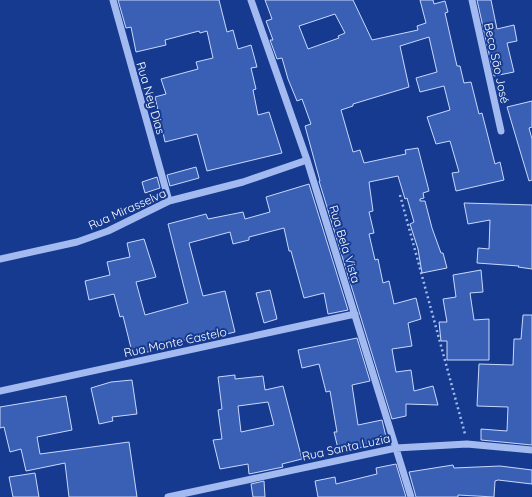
<svg xmlns="http://www.w3.org/2000/svg" width="532" height="497" font-family="Quicksand,sans-serif">
<style>
.building{fill:#3a60b6;stroke:#c8d8fb;fill-rule:evenodd}
.lines{fill:none;stroke-linecap:round;stroke-linejoin:round}
.path{stroke:#a2baf0;stroke-width:2.5;stroke-dasharray:2 3;stroke-linecap:butt}
.minor{stroke:#a2baf0;stroke-width:7}
.labels{text-anchor:middle;dominant-baseline:central;stroke-width:4;stroke-linejoin:round;paint-order:stroke}
.street-label{font-size:12px;fill:#fff;stroke:#163a8f}
</style>
<rect width="100%" height="100%" fill="#163a8f"/>
<!-- building -->
<path class="building" d="M118,0H219L227,32L233,30L238,49L251,45L257,67L251,68L256,89L253,90L258,115L269,112L282,153L207,171L197,134L165,142L155,97L166,94L161,79L198,69L196,62L213,58L207,31L200,33L199,31L165,40L166,45L136,52L131,27L126,28Z
M265,0H353L372,40L418,30L417,26L426,23L420,0H433L434,4L445,1L448,12L445,13L457,66H460L464,83L471,82L479,114L482,113L495,164L500,162L504,180L456,191L452,173L459,172L450,141L436,144L427,117L450,110L444,86L420,92L416,78L437,72L429,37L400,46L409,87L353,104V106L341,110L353,152L360,150L364,163L406,154L405,150L418,148L429,191L423,193L424,198L420,199V201H425L432,228L441,253H443L447,268L422,273L418,249L410,224L414,222L407,198L405,199L398,176L369,182L373,211L369,212L374,233L369,234L375,260L378,259L383,283L389,281L394,304L416,298L421,319L408,323L412,346L392,349L396,372L411,370L414,391L433,386L438,405L406,404V416L392,419L319,181H320L305,126L311,124L302,99L297,101L288,79L282,58L277,59L270,40H273L266,21L272,19ZM335,14L345,33L338,36L339,38L308,49L299,26Z
M477,0H491L497,29L514,25L517,41L507,43L514,72L494,76Z
M532,101V127L529,128L532,139V180L529,181L507,107Z
M196,167L199,178L170,186L167,175Z
M157,177L160,188L145,193L142,182Z
M309,184L348,310L328,314L324,293L304,298L291,251H289L284,228L249,237V240L233,244L230,232L189,243L203,296L225,291L235,332L202,340L201,336L150,348L151,351L133,356L123,316L120,317L114,294L89,300L85,281L110,275L107,262L130,257L127,243L144,239L156,277L136,282L145,315L188,303L168,224L206,214L208,219L243,212L245,219L270,212L266,197Z
M464,203L532,205V269L518,267L519,266L477,263L478,248L489,249L490,220L468,224Z
M481,270L483,292L470,293L474,320L489,319V360H447V341H441L439,322H447L443,299L456,297L453,275Z
M270,290L277,319L264,323L256,293Z
M523,315H532V445L481,440V429L507,431L508,407L477,406L479,364L513,365L514,339H521Z
M357,338L370,381L352,385L358,425L382,420L387,441L339,453L334,432H337L330,391L326,392L319,364L302,368L298,350Z
M235,375V379L263,376L265,390L283,386L302,459L282,464L283,467L249,474L248,464L220,469L213,440L222,439L218,410L222,409L218,377ZM268,402L274,425L241,432L238,406Z
M132,380L137,414L112,417L113,421L99,424L91,388L111,382Z
M66,396L72,430L37,437L40,454L129,442L137,497H69L65,463L26,471L21,449L10,452L4,427L0,428V407Z
M396,464L406,497H318L315,481L335,477L336,484L377,474L376,468Z
M453,465L454,468L500,466L532,470V484L498,480L495,481L494,497L458,495V497H416L409,472Z
M35,473L39,497H13L9,477Z
M264,481L265,497H253L251,484Z"/>
<g class="lines">
<!-- path -->
<path class="path" d="M400,195L465,434"/>
<!-- minor -->
<path class="minor" d="M113,0L169,201
M251,0L307,160L411,497
M472,0L501,131
M0,259L77,242L108,231L169,201L243,182L307,160
M0,391L355,314
M168,497L396,448L467,444L532,450"/>
</g>
<g class="labels">
<!-- street labels -->
<g class="street-label">
<text transform="translate(497 63) rotate(78)">Beco São José</text>
<text transform="translate(151 98) rotate(74)">Rua Ney Dias</text>
<text transform="translate(127 209) rotate(-24)">Rua Mirasselva</text>
<text transform="translate(345 244) rotate(73)">Rua Bela Vista</text>
<text transform="translate(175 342) rotate(-12)">Rua Monte Castelo</text>
<text transform="translate(346 447) rotate(-12)">Rua Santa Luzia</text>
</g>
</g>
</svg>
